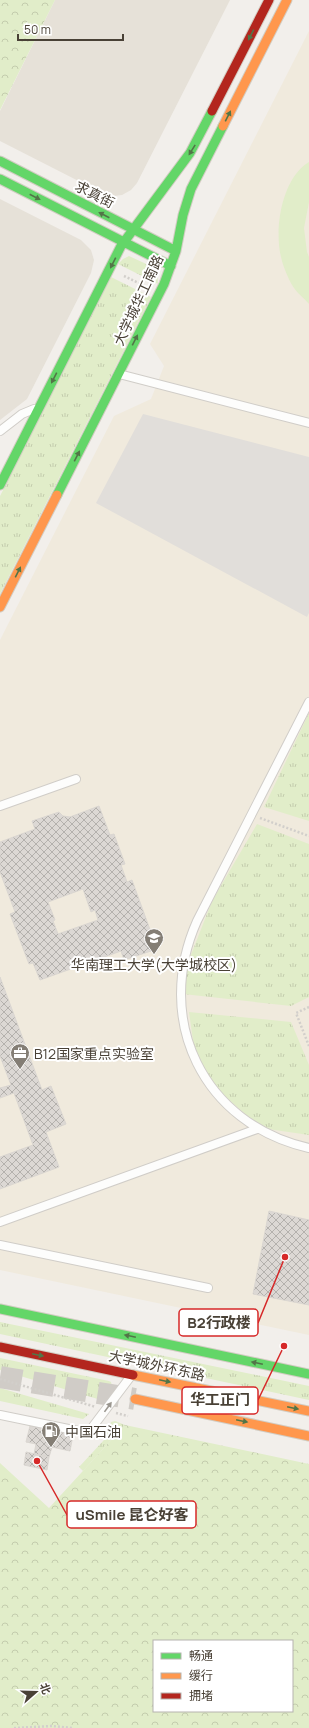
<svg xmlns="http://www.w3.org/2000/svg" width="309" height="1728" font-family="Manrope,'Noto Sans SC',sans-serif">
<style>
.residential{fill:#e6e1d8}
.education{fill:#f0eadd}
.grass{fill:url(#grass-tufts)}
.park{fill:url(#park-crowns);fill-rule:evenodd}
.garden{fill:#e1edc9}
.parking{fill:#e1deda}
.building{fill:url(#building-cross-hatch);stroke:#dad6d1;fill-rule:evenodd}
.lines{fill:none;stroke-linecap:round;stroke-linejoin:round}
.primary-tunnel{stroke:#d0ccc7;stroke-width:22;stroke-dasharray:22 11;stroke-linecap:butt}
.lane-casing{stroke:#d0cdc8;stroke-width:10}
.fast-casing{stroke:#d2ccc2;stroke-width:11}
.slow-casing{stroke:#d2ccc2;stroke-width:11}
.jam-casing{stroke:#d2ccc2;stroke-width:11}
.path{stroke:#d2cfcb;stroke-width:2.5;stroke-dasharray:2 2;stroke-linecap:butt}
.lane{stroke:#fdfdfc;stroke-width:8}
.fast{stroke:#63d668;stroke-width:9}
.slow{stroke:#ff974d;stroke-width:9}
.jam{stroke:#b3261e;stroke-width:9}
.oneway{fill:#527548}
.oneway2{fill:#9a968f}
.labels{text-anchor:middle;dominant-baseline:central;stroke-width:4;stroke-linejoin:round;paint-order:stroke}
.street-label{font-size:14px;fill:#494136;stroke:#fff}
.poi-label{font-size:14px;fill:#494136;stroke:#fff;text-anchor:start}
.leader{fill:none;stroke:#d62828;stroke-width:1.5}
.callout-dot{fill:#d62828;stroke:#fff;stroke-width:1.5}
.callout{fill:#fff;stroke:#d62828;stroke-width:1.5}
.callout-label{font-size:15px;text-anchor:middle;font-weight:bold;fill:#494136}
</style>
<defs>
<pattern id="grass-tufts" width="24" height="20" patternUnits="userSpaceOnUse"><rect width="24" height="20" fill="#e1edc9"/><path d="M3 7l-1-3M5 7V3M7 7l1-3M15 17l-1-3M17 17v-4M19 17l1-3" fill="none" stroke="#c3ccad"/></pattern>
<pattern id="park-crowns" width="20" height="18" patternUnits="userSpaceOnUse"><rect width="20" height="18" fill="#e1edc9"/><path d="M2 6a3 3 0 1 1 6 0M12 15a3 3 0 1 1 6 0" fill="none" stroke="#c3ccad"/></pattern>
<pattern id="building-cross-hatch" width="8" height="8" patternUnits="userSpaceOnUse"><rect width="8" height="8" fill="#dcd8d4"/><path d="M0 0l8 8M0 8l8-8" fill="none" stroke="#b4b1ad"/></pattern>
</defs>
<rect width="100%" height="100%" fill="#f2efeb"/>
<!-- residential -->
<path class="residential" d="M55,0H230L137,183L131,190L122,195L114,196L104,194L0,141V111Z
M0,199L81,240L91,250L94,260L91,273L27,399L0,420Z"/>
<!-- education -->
<path class="education" d="M309,31V1335L0,1270V640L114,416L151,399L164,366L150,344Z"/>
<!-- grass -->
<path class="grass" d="M129,256L157,269L158,284L118,264L123,259Z
M111,277L151,297L0,594V496Z
M309,713V821L264,807Z
M257,824L309,844V997L291,1006L183,994L189,960L212,901Z
M189,1012L291,1022L309,1065V1135L261,1128L220,1092L195,1055Z
M0,1322L309,1386V1400L0,1334Z
M0,1358L109,1381L111,1382L112,1386L101,1400L0,1370Z
M0,1388L89,1414L83,1419L0,1401Z
M115,1421L125,1425L83,1471L79,1467L104,1440L111,1422Z"/>
<!-- park -->
<path class="park" d="M0,0H55L0,110Z
M125,1425L309,1464V1728H0V1463L49,1508ZM154,1641H292V1711H154Z"/>
<!-- garden -->
<path class="garden" d="M309,162V202L304,228L307,252L309,257V304C304,298 298,294 294,288C289,281 283,266 281,257C274,228 282,178 309,162Z"/>
<!-- parking -->
<path class="parking" d="M143,414L309,457V613L307,617L96,503Z"/>
<!-- building -->
<path class="building" d="M99,806L110,835L114,834L125,864L121,865L127,882L132,880L157,949L124,960L121,951L40,980L33,963L29,964L10,914L15,912L0,872V842L35,829L32,821L59,812L63,816L70,817ZM83,889L91,912L95,910L98,920L58,934L53,921L55,920L48,902Z
M0,977L42,1090L51,1086L66,1124L46,1132L59,1167L0,1189V1157L33,1145L14,1093L0,1098V1088L11,1085L0,1056Z
M269,1211L309,1220V1305L253,1294Z
M30,1426L73,1435L70,1451L52,1447L49,1457L34,1454L36,1444L26,1442Z
M26,1452L49,1457L47,1470L24,1465Z"/>
<g class="lines">
<!-- primary-tunnel -->
<path class="primary-tunnel" d="M0,1377L135,1399"/>
<!-- lane casing -->
<g class="lane-casing">
<path id="lane" d="M119,374L309,423
M0,431L22,414L34,409
M309,702L197,921C153,1020 203,1124 309,1148
M0,806L76,779
M0,1222L257,1129
M0,1245L208,1288
M0,1415L88,1433L131,1376"/>
</g>
<!-- fast casing -->
<g class="fast-casing">
<path id="fast" d="M0,161L176,251
M0,179L171,266
M0,485L121,246L190,153L212,111
M57,495L164,284L176,251L183,215L191,189L223,126
M0,1309L309,1374"/>
</g>
<!-- slow casing -->
<g class="slow-casing">
<path id="slow" d="M223,126L287,0
M0,607L57,495
M133,1375L309,1411
M135,1399L309,1436"/>
</g>
<!-- jam casing -->
<g class="jam-casing">
<path id="jam" d="M212,111L269,0
M0,1347L133,1375"/>
</g>
<!-- path -->
<path class="path" d="M124,276L145,286
M260,818L309,836
M309,1007L296,1013L309,1046
M0,1379L96,1407
M116,1413L128,1416
M14,1728L52,1726L73,1728"/>
<!-- lane -->
<use href="#lane" class="lane"/>
<!-- fast -->
<use href="#fast" class="fast"/>
<!-- slow -->
<use href="#slow" class="slow"/>
<!-- jam -->
<use href="#jam" class="jam"/>
</g>
<!-- one-way arrows -->
<defs><path id="oneway-solid" d="M-6-.8H1V-3.2L6.5 0L1 3.2V.8H-6Z"/></defs>
<g class="oneway">
<use href="#oneway-solid" transform="translate(251 35) rotate(117)"/>
<use href="#oneway-solid" transform="translate(228 116) rotate(-63)"/>
<use href="#oneway-solid" transform="translate(192 150) rotate(122)"/>
<use href="#oneway-solid" transform="translate(35 197) rotate(27)"/>
<use href="#oneway-solid" transform="translate(104 215) rotate(-153)"/>
<use href="#oneway-solid" transform="translate(113 263) rotate(117)"/>
<use href="#oneway-solid" transform="translate(135 340) rotate(-63)"/>
<use href="#oneway-solid" transform="translate(54 378) rotate(117)"/>
<use href="#oneway-solid" transform="translate(77 456) rotate(-63)"/>
<use href="#oneway-solid" transform="translate(18 572) rotate(-63)"/>
<use href="#oneway-solid" transform="translate(130 1336) rotate(-168)"/>
<use href="#oneway-solid" transform="translate(38 1355) rotate(12)"/>
<use href="#oneway-solid" transform="translate(257 1363) rotate(-168)"/>
<use href="#oneway-solid" transform="translate(165 1381) rotate(12)"/>
<use href="#oneway-solid" transform="translate(293 1408) rotate(12)"/>
<use href="#oneway-solid" transform="translate(242 1421) rotate(12)"/>
</g>
<use class="oneway2" href="#oneway-solid" transform="translate(108 1407) rotate(-54)"/>
<!-- icons -->
<defs>
<g id="university-pin" transform="scale(1)"><path d="M0 17L-7.5 6A9.5 9.5 0 1 1 7.5 6Z" fill="#847e75" stroke="#fff"/><path d="M0-5L7-2L0 1L-7-2ZM-4 1L0 2.5L4 1V4Q0 6-4 4Z" fill="#fff"/></g>
<g id="office-pin" transform="scale(1)"><path d="M0 17L-7.5 6A9.5 9.5 0 1 1 7.5 6Z" fill="#847e75" stroke="#fff"/><path d="M-6-3h4V-5.5h4V-3h4V5H-6ZM-1-4.5V-3h2v-1.5ZM-6 0V1H6V0Z" fill="#fff"/></g>
<g id="fuel-pin" transform="scale(1)"><path d="M0 17L-7.5 6A9.5 9.5 0 1 1 7.5 6Z" fill="#847e75" stroke="#fff"/><path d="M-5.5-6h7V0h2V4h1.3V-2.5L3-4.5l.8-.8L6-3V5H2.5V1h-1V6h-7ZM-4.2-4.7v3.2H.2V-4.7Z" fill="#fff"/></g>
</defs>
<g fill-rule="evenodd">
<use href="#university-pin" x="154" y="938"/>
<use href="#office-pin" x="20" y="1053"/>
<use href="#fuel-pin" x="51" y="1431"/>
</g>
<g class="labels">
<!-- street labels -->
<g class="street-label">
<text transform="translate(95 194) rotate(27)">求真街</text>
<text transform="translate(138 300) rotate(-65)">大学城华工南路</text>
<text transform="translate(157 1365) rotate(12)">大学城外环东路</text>
</g>
<!-- poi labels -->
<g class="poi-label">
<text x="154" y="964" text-anchor="middle">华南理工大学(大学城校区)</text>
<text x="34" y="1053">B12国家重点实验室</text>
<text x="65" y="1431">中国石油</text>
</g>
</g>
<!-- callouts -->
<path class="leader" d="M285 1257L258 1323M284 1346L258 1400M37 1461L67 1515"/>
<g class="callout-dot">
<circle cx="285" cy="1257" r="4"/>
<circle cx="284" cy="1346" r="4"/>
<circle cx="37" cy="1461" r="4"/>
</g>
<g class="callout">
<rect x="179" y="1309" width="79" height="27" rx="4"/>
<rect x="182" y="1387" width="76" height="27" rx="4"/>
<rect x="67" y="1501" width="129" height="27" rx="4"/>
</g>
<g class="callout-label">
<text x="219" y="1328">B2行政楼</text>
<text x="220" y="1405">华工正门</text>
<text x="132" y="1520">uSmile 昆仑好客</text>
</g>
<!-- legend -->
<rect x="153" y="1640" width="140" height="72" fill="#ffffff" stroke="#b6b3af"/>
<rect x="161" y="1653" width="20" height="6" fill="#63d668" stroke="#b6b3af"/>
<text x="189" y="1660" font-size="12" fill="#494136">畅通</text>
<rect x="161" y="1673" width="20" height="6" fill="#ff974d" stroke="#b6b3af"/>
<text x="189" y="1680" font-size="12" fill="#494136">缓行</text>
<rect x="161" y="1693" width="20" height="6" fill="#b3261e" stroke="#b6b3af"/>
<text x="189" y="1700" font-size="12" fill="#494136">拥堵</text>
<!-- north arrow -->
<g transform="translate(36 1692) rotate(70)" stroke="#ffffff" stroke-width="3" paint-order="stroke">
<path d="M0-3L7 15L0 10L-7 15Z" fill="#494136"/>
<text y="-6" font-size="11" font-weight="bold" text-anchor="middle" fill="#494136">北</text>
</g>
<!-- scale -->
<path d="M18 34v6h105v-6" fill="none" stroke="#494136" stroke-width="2"/>
<text x="24" y="34" font-size="12" fill="#494136" stroke="#ffffff" stroke-width="3" paint-order="stroke">50 m</text>
</svg>
